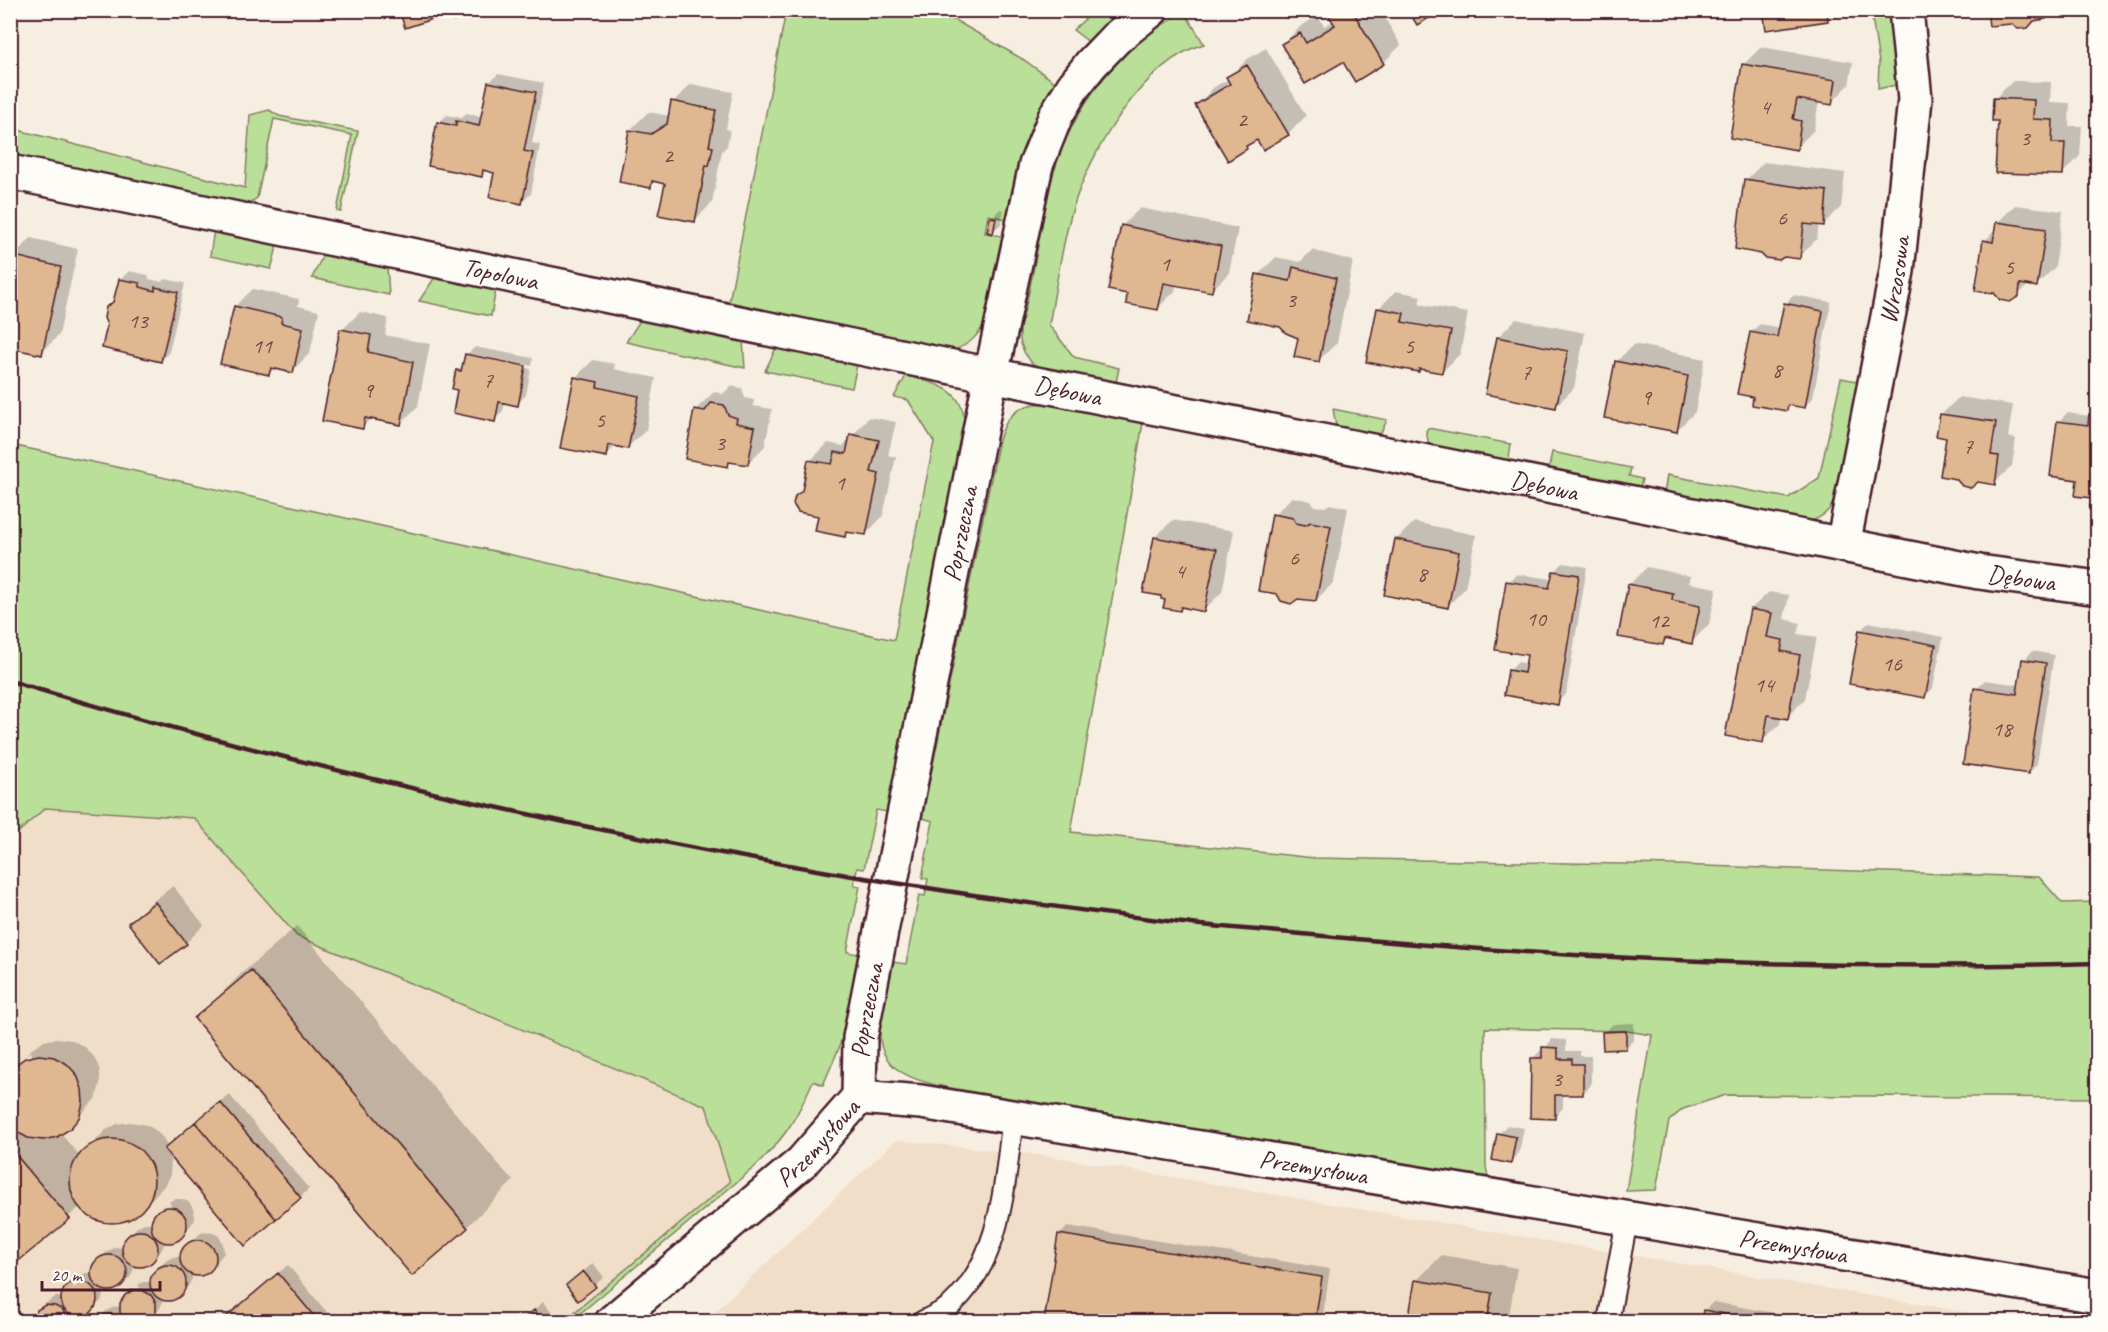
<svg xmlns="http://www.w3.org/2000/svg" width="2108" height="1332" font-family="Caveat,sans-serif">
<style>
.built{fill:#f0dec9}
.green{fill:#badf99;stroke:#827f62;stroke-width:1.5}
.shadow{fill:#0003}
.building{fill:#dfb790;stroke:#4a1f2b;stroke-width:1.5}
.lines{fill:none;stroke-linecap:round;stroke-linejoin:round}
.lane-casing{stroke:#4a1f2b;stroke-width:24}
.street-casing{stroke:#4a1f2b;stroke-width:38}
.lane{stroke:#fdfcf7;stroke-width:20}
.street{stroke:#fdfcf7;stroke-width:33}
.rail{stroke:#4a1f2b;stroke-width:4.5}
.labels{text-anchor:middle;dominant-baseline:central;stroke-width:4.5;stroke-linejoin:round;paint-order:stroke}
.number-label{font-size:22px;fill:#6f4544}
.street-label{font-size:26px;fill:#4a1f2b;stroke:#fdfcf7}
</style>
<rect width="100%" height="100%" fill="#f7eee2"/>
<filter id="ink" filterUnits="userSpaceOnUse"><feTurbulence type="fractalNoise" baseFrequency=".0167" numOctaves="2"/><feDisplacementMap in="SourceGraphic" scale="12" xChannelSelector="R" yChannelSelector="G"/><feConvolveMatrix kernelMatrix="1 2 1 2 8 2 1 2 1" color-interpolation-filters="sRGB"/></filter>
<g filter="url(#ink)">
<!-- built -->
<path class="built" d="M45,808L194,818L297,936L706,1106L730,1182L564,1321H11L10,839Z
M896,1140L1049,1156L2018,1321L704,1322Z"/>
<!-- green -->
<path class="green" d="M786,11H939L1024,60L1056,83C1029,124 1016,171 1006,219L988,215L985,233L1002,236L983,326C975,340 965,347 950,351L728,307Z
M1094,11H1122L1089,42L1073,30Z
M1184,11L1204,44C1144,61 1090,152 1073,208C1062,243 1056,288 1049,325L1074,357L1119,368L1115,387L1041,370L1031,362L1024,352L1020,341V327C1035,278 1039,225 1053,175C1067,124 1099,76 1139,42C1153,30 1169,21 1184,11Z
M1871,11H1891L1896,85L1878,89L1879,62Z
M269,110L279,116L358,131L341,212L337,211L352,135L274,119L257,198L245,206L11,157L10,128L245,188L250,115Z
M214,230L276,243V251L271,269L210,256Z
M324,253L387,266L389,295L312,278Z
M435,277L496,289L491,316L419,301Z
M641,319L743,341L745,368L626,342Z
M776,348L857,365L852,388L765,371Z
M906,376C936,383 967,389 964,428L888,812L876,810L864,869L857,868L854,885L860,886L847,952L858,954L844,1030L839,1048L823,1085L813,1081C796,1119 787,1135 757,1165L571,1321H564L730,1182L706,1106L297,936L194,818L45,808L11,839V445L121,468L894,640L934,442L908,400L894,397Z
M1841,378L1862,382L1838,493C1831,509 1826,516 1809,522L1664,495L1667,475L1788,498L1819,478Z
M1034,404H1045L1143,423L1071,832L1314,858L1676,865L2039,877L2062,903L2097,902V1098L1726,1095L1683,1109L1669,1121L1656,1190L1626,1191L1652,1035L1626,1031L1485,1028L1486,1166L1488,1178L974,1092C938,1085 877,1081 880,1031C882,1008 889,984 893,962L906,964L919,895L925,896L928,879L922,878L933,821L922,818L998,444C1003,424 1012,408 1034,404Z
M1333,409L1387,420L1378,439L1337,432Z
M1428,428L1511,444L1508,464L1430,450L1426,431Z
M1552,452L1631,468L1629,476L1642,479L1639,491L1548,473Z"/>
<!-- shadow -->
<path class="shadow" d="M1337,10H1380L1401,45L1383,63L1344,60L1283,44L1301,26L1318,16L1324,26L1333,21L1331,17Z
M1764,10H1836L1827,19Z
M1989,10H2053L2046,18L2034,20Z
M1761,47L1853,62L1849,85L1831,103L1819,101L1814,130L1796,148L1743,65Z
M1266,48L1306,116L1288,134L1258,138L1246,148L1197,105L1214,87L1229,79L1246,60Z
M498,74L544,83L532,143L540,145L531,194L522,202L496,171L487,170L481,175L438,123L447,115L462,118L466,113L482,117L489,83Z
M2013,81L2051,82L2050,102L2070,103L2069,126H2082L2080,156L2062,174L1999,120L1995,98Z
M691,84L733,92L726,129L730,130L727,146L722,151L712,203L695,220L666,182L657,180L650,186L621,181L630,130L648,112L670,116L673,102Z
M1764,162L1845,173L1841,207L1823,225L1819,224L1817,239L1799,257L1746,180Z
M2015,205L2063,211L2055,267L2037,285L2029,284L2018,295L1985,241L1996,229L1997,223Z
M1140,208L1238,228L1229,273L1211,291L1177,284L1175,291L1157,309L1129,293L1122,226Z
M1000,209L1004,210L1001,224L992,232L991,218Z
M31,238L78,249L59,335L41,353L10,346V266L13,256Z
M1312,250L1353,261L1337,343L1319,360L1299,337L1258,275L1276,257L1300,262Z
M129,271L148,275L149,279L162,282L165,279L185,283L169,352L161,361L115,300L120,280Z
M253,289L299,299L298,306L319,311L310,353L292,371L275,367L269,373L235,306Z
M1396,291L1421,296L1419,304L1468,313L1460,354L1442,372L1421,367L1418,370L1378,309Z
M1794,295L1831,302L1813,398L1805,406L1792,404L1786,410L1751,332L1760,324L1781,328L1786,303Z
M360,312L388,318L385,335L430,344L418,406L400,424L372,418L362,427L342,330Z
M1516,319L1585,333L1574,388L1556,406L1498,337Z
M1634,344L1705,359L1695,412L1677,430L1616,362Z
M475,347L533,358L532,366L470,354V357L531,369L526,395L517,404L505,402L503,411L495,420L459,389L457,371L464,364L466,355Z
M593,360L615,364L614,369L656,378L646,430L628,447L617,445L606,455L575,378Z
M731,386L742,388L745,398L754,400L753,406L772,409L765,446L747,464L732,461L727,465L696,409L714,392L723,394Z
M1959,397L2013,405L2008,437L2016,439L2012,466L1994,483L1948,437L1941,415Z
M2098,407V506L2093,496L2079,478L2058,422L2067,413L2090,416Z
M869,417L896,422L888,455L896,457L883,516L866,534L849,531L844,535L796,496L804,489L810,461L828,443L843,446Z
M1292,497L1311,501L1314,506L1325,507L1330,504L1348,508L1334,582L1316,600L1274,515Z
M1173,520L1234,531L1222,592L1204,610L1183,606L1180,610L1166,599L1155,537Z
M1414,522L1476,535L1465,588L1448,606L1396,540Z
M1563,563L1587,567L1566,694L1557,703L1509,671L1518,662L1527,664L1529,653L1508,582L1517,574L1553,579L1554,572Z
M1647,567L1690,576L1689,583L1717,588L1709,624L1692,642L1669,637L1663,644L1629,585Z
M1769,592L1789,595L1784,619L1800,623L1798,634L1817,637L1805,699L1787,717L1781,716L1780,724L1762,741L1751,609Z
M1869,622L1943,637L1933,688L1925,697L1861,630Z
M2032,651L2054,655L2037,764L2029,773L1976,689L1985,680L2020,685L2024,660Z
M173,886L204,925L186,943L130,923L148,905Z
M297,926L513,1181L467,1227L412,1274L196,1019L242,973Z
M1634,1023V1039L1626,1048L1604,1033L1613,1024Z
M58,1038L72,1040L85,1047L94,1057L100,1070V1084L96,1098L69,1128L60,1133L80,1156L106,1130L117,1124L130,1122L143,1124L154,1129L163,1138L168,1147L229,1094L309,1189L300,1197L170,1154L171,1162L170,1175L164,1186L137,1214L125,1220L113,1223L100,1221L88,1215L80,1207L10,1266V1071L20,1061V1063L32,1055L30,1052L24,1056L32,1049L44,1041Z
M1552,1039L1566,1040V1051H1580V1056H1591V1085L1583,1094H1563V1108L1555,1117L1532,1059L1541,1050H1544Z
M1507,1125L1524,1128L1519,1153L1510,1162L1499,1134Z
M174,1199H182L190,1203L194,1211L195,1220L181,1237L173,1241H166L161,1251L152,1261L144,1265H135L131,1276L122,1285L114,1290H105L101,1301L84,1315H76L74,1322H34L38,1311L48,1302L55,1297H63L67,1287L77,1278L85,1273H93L97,1261L107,1252L115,1247L123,1248L128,1236L137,1227L144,1223H152L157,1213L171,1205L169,1202L164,1205Z
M1068,1226L1330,1269L1322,1322H1046L1060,1235Z
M202,1232H211L219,1236L223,1244L224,1253L210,1270L202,1275L194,1274L189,1285L180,1295L172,1299H164L159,1310L146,1322H96L106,1311L114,1307L121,1306L126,1296L140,1288L138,1285L134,1288L135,1287L143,1282H152L156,1271L165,1261L173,1257H181L186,1246Z
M1442,1255L1517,1268L1508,1322H1409L1416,1281Z
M593,1263L604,1277L579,1299L568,1285Z
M288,1265L335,1322H221Z
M543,1302L556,1318L553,1322H521Z
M1713,1302L1824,1322H1702L1704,1311Z"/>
<!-- building -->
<path class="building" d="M399,10H484L485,11L453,21L451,13L405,28Z
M1339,10H1352L1384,64L1355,82L1343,62L1305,84L1281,44L1300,33L1306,43L1335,25L1329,16Z
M1408,10H1443L1417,25Z
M1738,10H1762L1738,14Z
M1763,10H1827L1828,21L1766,30Z
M1987,10H2045L2046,19L2034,21L2028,28L2018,29L2011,24L1989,26Z
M1742,64L1836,80L1832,105L1797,99L1793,119L1801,121L1797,150L1730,138Z
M1247,65L1289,135L1263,150L1257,140L1246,146L1247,149L1228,161L1195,105L1230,84L1226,77Z
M488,82L536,92L524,151L533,153L522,204L489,197L494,173L483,170L482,177L428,166L437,122L456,126V121L479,126Z
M1993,98L2034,100L2033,119L2053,120L2052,143H2065L2063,175L1995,173L1998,121H1992Z
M671,101L716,110L709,146L713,147L709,166L706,165L695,222L658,215L665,184L652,181L651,188L619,182L629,130L651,134L667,124Z
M1744,179L1827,191L1824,226L1804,224L1800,259L1784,257L1779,260L1765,258L1761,254L1735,249Z
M990,217L996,218L993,234L987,232Z
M1996,222L2046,229L2037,287L2020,284L2019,296L2010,302L2000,300L1994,293L1975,291L1983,240L1993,242Z
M1121,225L1221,246L1212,292L1164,283L1158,310L1126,304L1127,294L1108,290Z
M11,255L61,267L42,355L10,348Z
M1293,267L1336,278L1319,362L1294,357L1298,338L1286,333L1280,327L1247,320L1256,274L1290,281Z
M119,279L140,283V287L155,291V287L178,292L161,362L102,348L107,325L104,318L106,307L113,302Z
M1784,303L1823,311L1805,408L1788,405L1787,411L1752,405L1753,397L1737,394L1750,332L1777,337Z
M234,306L282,317L281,323L303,328L293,373L271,368L269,375L220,364Z
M1377,308L1404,313L1402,322L1451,331L1442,373L1419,369V372L1366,362Z
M340,329L371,335L368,352L413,362L401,425L365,418L363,429L322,421Z
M1497,337L1568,351L1556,408L1485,394Z
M465,354L526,366L518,406L499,402L495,422L453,413L457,390L452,389L456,370L461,371Z
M1615,361L1688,376L1677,432L1604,418Z
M574,377L598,382L597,387L639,396L628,449L609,445L607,457L560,448Z
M711,403L724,405L728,415L737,418L736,423L755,427L748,465L729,462L728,467L685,459L694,409L705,411Z
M1940,414L1996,422L1991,455L1999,456L1995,485L1978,482L1971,488L1962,486L1956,479L1940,476L1946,438L1936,436Z
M2089,414H2098V508L2090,507L2092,498L2075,496L2077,480L2050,476L2057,421L2088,425Z
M850,434L879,440L871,472L879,474L866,535L846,532L845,537L815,531L818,516L798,512L793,504L795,496L802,491L808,460L832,464L835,452L846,454Z
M1272,514L1293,518L1296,523L1305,525L1311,522L1331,526L1316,601L1298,599L1291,604L1281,601L1277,594L1258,591Z
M1154,537L1217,549L1204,612L1181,607L1180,611L1163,608L1165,600L1161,599V596L1143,593Z
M1395,539L1459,552L1448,608L1384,595Z
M1553,571L1579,575L1558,705L1504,695L1508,670L1524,673L1527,655L1495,650L1506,581L1549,588Z
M1628,584L1673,593L1672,600L1700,606L1692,644L1665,638L1663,645L1618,637Z
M1750,609L1772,613L1767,637L1783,640L1781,651L1800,655L1788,719L1768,715L1763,743L1725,736Z
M1859,630L1936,645L1925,698L1849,684Z
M2022,659L2046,663L2029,774L1963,764L1974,688L2017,694Z
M2098,712V769H2094Z
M155,902L187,944L160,964L128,923Z
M251,970L468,1228L412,1276L194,1018Z
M1626,1031V1049L1603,1050L1602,1032Z
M1542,1047L1558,1048V1059H1572V1064H1583V1095H1555V1119L1530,1118L1531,1058H1542Z
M39,1055L54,1057L67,1064L77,1075L82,1089L83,1103L79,1118L70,1129L57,1137L43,1140L28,1138L15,1131L10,1127V1069L25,1058Z
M220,1102L301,1198L276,1219L195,1122Z
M195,1122L276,1219L245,1246L164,1149Z
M1497,1133L1516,1137L1511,1164L1492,1160Z
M70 1181a42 42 0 1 1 84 0a42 42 0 1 1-84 0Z
M10,1148L70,1219L10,1268Z
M151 1225a18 18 0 1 1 36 0a18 18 0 1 1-36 0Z
M122 1249a18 18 0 1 1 36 0a18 18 0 1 1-36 0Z
M1058,1234L1322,1277L1315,1322H1044Z
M180 1258a18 18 0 1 1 36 0a18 18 0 1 1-36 0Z
M91 1273a18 18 0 1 1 36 0a18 18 0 1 1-36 0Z
M150 1283a18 18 0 1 1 36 0a18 18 0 1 1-36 0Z
M583,1271L596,1287L578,1301L566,1285Z
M278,1273L319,1322H220Z
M1415,1280L1492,1293L1487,1322H1408Z
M61 1299a18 18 0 1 1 36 0a18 18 0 1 1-36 0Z
M133,1290H142L151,1295L156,1303V1312L149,1322H126L120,1313V1303L125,1295Z
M45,1305L55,1306L63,1310L68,1322H32L37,1310Z
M534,1310L544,1322H520Z
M1703,1310L1770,1322H1701Z
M113,1314L123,1322H94L104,1315Z"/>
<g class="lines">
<!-- lane casing -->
<g class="lane-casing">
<path id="lane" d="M922,1322C931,1317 943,1312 950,1306C1003,1259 1004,1183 1013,1118
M1608,1322L1627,1220"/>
</g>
<!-- street casing -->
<g class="street-casing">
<g id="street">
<path id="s1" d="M10,172L991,375L1843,545L1979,572L2098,588"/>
<path id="s2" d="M1843,545L1897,271L1915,99L1906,10"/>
<path id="s3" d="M859,1097L921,1102L2098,1296"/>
<path id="s4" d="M859,1097L860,1038L991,375L1036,165L1056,115L1073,87L1091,64L1116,38L1151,10"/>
<path id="s5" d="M612,1322L802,1162L859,1097"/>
</g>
</g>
<!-- lane -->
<use href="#lane" class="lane"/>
<!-- street -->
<use href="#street" class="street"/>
<!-- rail -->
<path class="rail" d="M10,681C390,795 781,875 1175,922C1213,927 1252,929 1291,933C1559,959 1828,971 2098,963"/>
</g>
</g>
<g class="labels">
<!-- number labels -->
<g class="number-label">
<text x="1765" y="107">4</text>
<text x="1242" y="120">2</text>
<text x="2025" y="138">3</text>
<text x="668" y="156">2</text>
<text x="1782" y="218">6</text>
<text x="1165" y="264">1</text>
<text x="2009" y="267">5</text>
<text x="1291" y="300">3</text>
<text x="138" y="321">13</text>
<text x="262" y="346">11</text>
<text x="1409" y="346">5</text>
<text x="1777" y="370">8</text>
<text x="1526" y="372">7</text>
<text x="488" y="380">7</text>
<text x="368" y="390">9</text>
<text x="1646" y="397">9</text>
<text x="600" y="420">5</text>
<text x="720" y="443">3</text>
<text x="1968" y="446">7</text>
<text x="840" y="483">1</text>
<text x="1294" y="558">6</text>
<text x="1180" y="571">4</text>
<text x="1422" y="574">8</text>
<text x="1536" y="619">10</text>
<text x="1659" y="621">12</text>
<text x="1892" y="664">16</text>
<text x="1764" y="685">14</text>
<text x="2002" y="729">18</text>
<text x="1557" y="1079">3</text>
</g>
<!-- street labels -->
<g class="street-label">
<text stroke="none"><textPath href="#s1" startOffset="501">Topolowa</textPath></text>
<text stroke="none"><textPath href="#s2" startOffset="270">Wrzosowa</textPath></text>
<text stroke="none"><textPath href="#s1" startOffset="1080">Dębowa</textPath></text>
<text stroke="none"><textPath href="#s1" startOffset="1566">Dębowa</textPath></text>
<text stroke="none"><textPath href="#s4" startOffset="573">Poprzeczna</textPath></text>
<text stroke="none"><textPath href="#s1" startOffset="2052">Dębowa</textPath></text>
<text stroke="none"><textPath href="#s4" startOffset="87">Poprzeczna</textPath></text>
<text stroke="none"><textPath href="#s5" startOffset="273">Przemysłowa</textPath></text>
<text stroke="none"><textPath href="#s3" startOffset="460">Przemysłowa</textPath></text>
<text stroke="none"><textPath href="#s3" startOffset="946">Przemysłowa</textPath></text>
</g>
</g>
<!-- margin -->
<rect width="2108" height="1332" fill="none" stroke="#fdfcf7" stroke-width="36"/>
<rect x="18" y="18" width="2072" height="1296" fill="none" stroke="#4a1f2b" stroke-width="2" filter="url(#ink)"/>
<!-- scale -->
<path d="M42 1281v9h118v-9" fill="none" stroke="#4a1f2b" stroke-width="3"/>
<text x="51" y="1281" font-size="18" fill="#4a1f2b" stroke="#fdfcf7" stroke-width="4.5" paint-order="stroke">20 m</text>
</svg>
